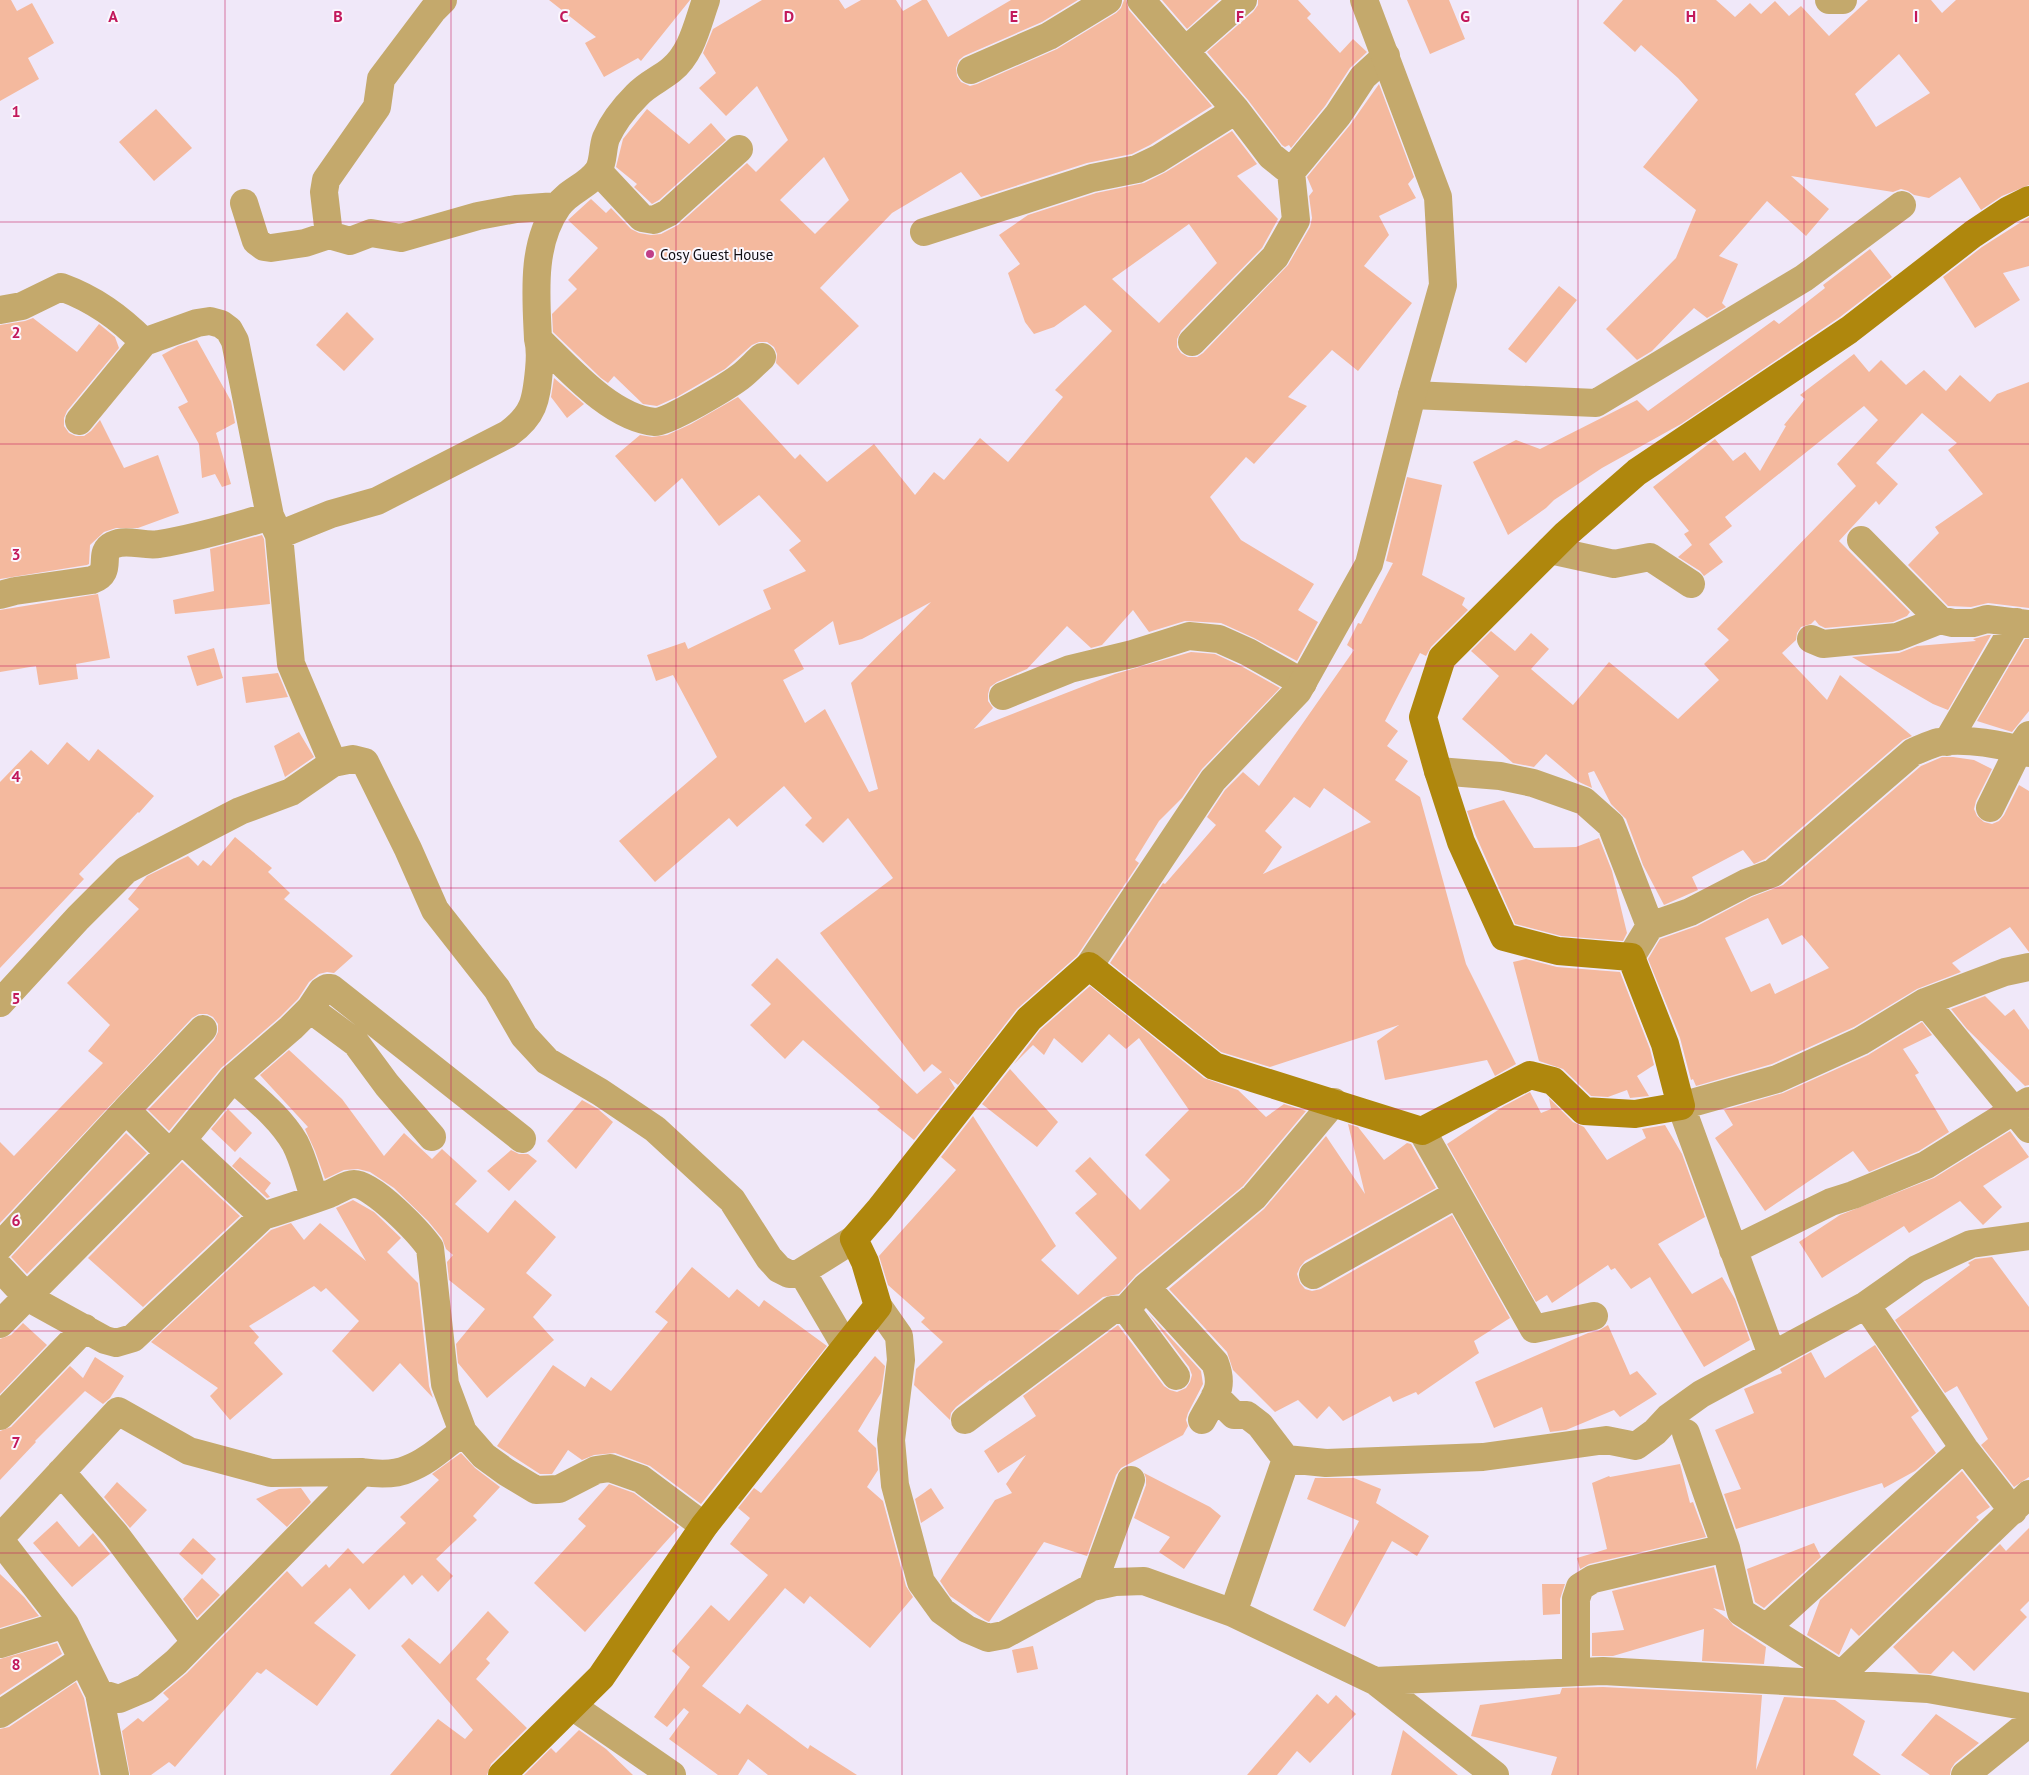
<svg xmlns="http://www.w3.org/2000/svg" width="2029" height="1775" font-family="'PT Sans',sans-serif">
<style>
.building{fill:#f4b99e;fill-rule:evenodd}
.lines{fill:none;stroke-linecap:round;stroke-linejoin:round}
.minor{stroke:#c4a96c;stroke-width:28}
.tertiary{stroke:#c4a96c;stroke-width:28}
.secondary{stroke:#af870d;stroke-width:28}
.grid{fill:none;stroke:#c2185b;stroke-width:1;stroke-opacity:0.55}
.poi-dot{fill:#c03e88;stroke:#fbf7fe;stroke-width:2}
.labels{text-anchor:middle;dominant-baseline:central;stroke-width:4;stroke-linejoin:round;paint-order:stroke}
.poi-label{font-size:15px;fill:#100d13;stroke:#fbf7fe;text-anchor:start}
.grid-label{font-size:16px;text-anchor:middle;font-weight:bold;fill:#c2185b;stroke:#fbf7fe;stroke-width:4;stroke-linejoin:round;paint-order:stroke}
</style>
<rect width="100%" height="100%" fill="#f0e8f9"/>
<!-- building -->
<path class="building" d="M0,0H11L17,11L32,3L54,43L28,58L39,79L0,101Z
M549,0H690L641,61L638,58L604,77L585,43L596,37Z
M762,0H839L845,9L861,0H896L903,11L922,0H927L948,37L1011,0H1078L1042,22L964,56L959,60L956,68L957,76L961,82L970,86L977,84L1057,49L1116,13L1121,8L1124,0H1126L1129,10L1212,106L1150,145L1132,154L1087,163L981,197L961,172L892,213L820,288L859,326L798,385L776,363L777,354L774,347L767,342H759L752,345L725,369L677,397L657,406L643,404L614,376L608,383L601,378L553,332L552,314L577,289L568,280L598,248L568,220L591,199L606,213L611,208L631,229L639,233L651,235L661,234L678,225L747,163L756,172L788,140L757,86L726,116L699,88L716,73L703,53L713,29ZM824,157L849,200L815,234L780,200Z
M1162,0H1219L1187,29Z
M1258,0H1298L1311,14L1307,18L1340,53L1353,39L1367,52L1350,68L1325,106L1291,148L1289,145L1285,147L1282,145L1248,100L1207,52L1253,12L1258,5Z
M1407,0H1449L1465,39L1430,54Z
M1623,0H1716L1735,17L1750,3L1761,14L1775,1L1789,16L1801,6L1829,36L1868,0H1931L1942,13L1956,0H2029V185L2002,196L1981,210L1960,177L1929,198L1914,195L1908,191L1901,189L1893,192L1791,176L1829,209L1806,236L1767,201L1719,256L1738,264L1722,303L1726,307L1707,318L1694,308L1652,351L1637,360L1606,329L1676,258L1696,210L1643,167L1698,100L1678,78L1641,45L1635,52L1603,23ZM1899,54L1930,93L1876,127L1855,94Z
M1379,84L1414,177L1408,184L1416,198L1379,216L1389,235L1364,266L1412,303L1358,371L1332,350L1288,397L1307,406L1254,464L1246,457L1210,497L1241,540L1314,584L1298,610L1318,622L1297,661L1254,638L1221,623L1185,621L1149,632L1133,610L1102,645L1091,648L1067,626L1027,669L997,682L990,687L988,694V701L993,708L974,729L1115,674L1191,652L1215,654L1241,666L1280,688L1202,769L1182,798L1159,821L1135,860L1139,863L1077,956L1017,1009L958,1085L949,1078L955,1088L914,1140L877,1110L880,1107L803,1040L785,1059L750,1025L771,1004L751,985L777,958L917,1094L942,1072L932,1064L924,1072L820,933L893,878L848,818L823,843L805,825L812,818L784,786L737,827L729,818L655,882L619,841L717,757L673,675L656,681L647,655L685,642L688,649L771,609L763,590L806,571L789,550L801,541L759,495L719,526L682,478L655,502L615,456L640,435L652,437L667,435L691,424L738,397L795,459L800,454L827,482L874,444L915,495L934,472L944,480L980,438L1008,462L1063,397L1055,390L1112,331L1085,305L1054,327L1034,334L1025,322L1008,273L1020,264L999,235L1028,215L1096,193L1144,183L1166,172L1232,131L1257,164L1237,176L1278,219L1262,248L1181,331L1177,339V347L1181,353L1188,357H1197L1203,353L1288,265L1310,227L1312,218L1309,196L1313,191L1307,177L1350,125ZM1189,224L1217,263L1159,323L1112,279ZM931,602L851,683L878,789L869,792L825,709L805,723L783,680L804,669L794,650L833,621L839,645L862,639Z
M156,109L192,148L154,181L119,142Z
M647,109L689,144L711,123L726,140L659,200L652,204L634,187L637,184L616,167L623,139Z
M2029,217V266L2003,273L2020,300L1975,328L1943,277L1982,247Z
M1870,249L1892,277L1840,317L1681,424L1602,468L1554,500L1546,508L1508,535L1473,462L1516,440L1540,449L1637,400L1648,411L1774,320L1779,324L1825,288L1823,285Z
M1559,286L1577,300L1526,363L1508,349Z
M347,312L374,339L344,371L316,345Z
M33,318L77,352L99,324L115,337L119,348L67,411L64,418V426L69,433L76,436H84L91,431L100,420L124,468L158,455L179,513L138,528H116L104,532L90,545L89,564L87,565L0,579V325L25,321Z
M197,340L231,401L235,423L216,433L231,484L222,487L215,474L202,478L199,444L178,407L188,402L162,355L178,346Z
M1854,354L1869,372L1881,360L1906,385L1924,370L1946,391L1960,375L1990,402L1997,394L2029,382V608L1988,603L1971,607L1948,606L1908,565L1939,533L1935,527L1983,494L1948,450L1957,443L1922,413L1876,463L1898,484L1879,505L1876,501L1839,541L1910,612L1907,616L1893,622L1825,628L1819,625L1815,620L1811,624L1801,627L1797,633L1796,640L1782,653L1827,700L1840,675L1912,736L1903,740L1765,859L1754,864L1743,850L1692,877L1698,890L1664,905L1643,865L1626,819L1611,804L1594,771L1588,773L1592,788L1579,782L1546,754L1534,767L1513,763L1462,719L1499,676L1471,651L1491,631L1515,651L1531,633L1549,649L1531,669L1573,705L1609,662L1678,719L1719,680L1704,664L1729,640L1717,629L1856,486L1837,464L1878,420L1864,406L1725,517L1732,526L1709,544L1723,562L1704,576L1700,571L1678,557L1692,545L1684,534L1689,531L1653,487L1715,439L1733,461L1745,452L1760,471L1786,426L1784,425L1805,399L1800,395Z
M554,378L584,404L567,418L551,397Z
M1407,477L1442,485L1422,575L1465,598L1462,605L1468,610L1431,647L1426,656L1420,653L1385,721L1398,731L1387,746L1408,761L1395,780L1420,797L1466,964L1516,1064L1495,1076L1487,1060L1385,1080L1377,1041L1399,1025L1270,1067L1221,1052L1110,963L1163,883L1165,884L1216,825L1207,817L1225,790L1243,772L1259,786L1354,650L1347,645L1358,623L1361,624L1393,563L1386,561ZM1324,788L1371,822L1263,874L1282,847L1265,831L1294,797L1310,808Z
M262,535L264,539L270,604L175,614L173,600L214,591L210,549Z
M98,594L110,658L76,664L78,679L39,685L36,666L0,672V610Z
M1988,635H1991L1948,710L1933,704L1852,657L1899,653L1917,646L1976,641L1973,639Z
M2025,639H2029V711L2012,732L1977,721Z
M214,648L223,678L197,686L187,656Z
M278,673L288,697L246,703L242,677Z
M299,732L314,757L285,777L274,746Z
M67,742L89,761L98,749L154,796L139,813L138,812L79,874L84,879L0,968V782L31,750L48,765Z
M1942,757H1953L1974,760L1992,769L1976,801L1974,809L1977,816L1984,822L1992,824L1999,821L2004,815L2019,785L2029,791V952L2010,927L1952,963L1961,972L1917,989L1854,1027L1772,1064L1696,1086L1693,1079L1691,1080L1680,1038L1648,959L1660,939L1697,926L1752,897L1783,885L1921,766ZM1768,918L1782,945L1802,935L1829,968L1775,994L1770,983L1751,992L1725,938Z
M1504,800L1534,848L1576,847L1599,838L1612,871L1627,933L1623,941L1561,936L1515,924L1476,836L1467,811Z
M235,837L272,868L268,872L290,893L284,899L353,956L334,973L327,972L319,974L309,982L298,999L280,1017L221,1068L169,1131L148,1110L214,1040L218,1032V1024L213,1017L207,1014H199L192,1018L0,1223V1142L14,1156L103,1063L88,1051L110,1025L67,983L139,909L128,899L147,876L188,856L198,866L203,860L211,866Z
M1526,959L1557,967L1620,972L1650,1049L1654,1065L1637,1076L1649,1096L1630,1098L1627,1090L1608,1097L1591,1096L1563,1069L1539,1061L1513,962Z
M1090,986L1204,1078L1238,1090L1266,1117L1284,1104L1306,1111L1243,1186L1136,1275L1119,1294L1103,1297L991,1381L990,1380L956,1407L951,1413L950,1420L914,1385L916,1369L943,1342L921,1322L925,1318L888,1285L879,1256L956,1170L941,1157L973,1116L1056,1246L1041,1260L1078,1295L1117,1258L1075,1213L1097,1194L1075,1171L1090,1157L1140,1210L1170,1180L1145,1155L1189,1110L1139,1038L1126,1049L1109,1034L1082,1063L1054,1038L1044,1055L1033,1045L1014,1064L1040,1030Z
M1985,996L2005,1016L2014,1009L2029,1030V1085L2025,1086L1967,1029L1951,1009Z
M1922,1022L1932,1035L1903,1049L1919,1073L1915,1075L1949,1132L1919,1151L1869,1172L1853,1151L1765,1211L1715,1138L1733,1125L1724,1110L1783,1093L1868,1055Z
M289,1050L342,1099L384,1156L404,1133L432,1159L442,1149L477,1181L455,1204L488,1233L515,1200L556,1237L526,1273L552,1295L533,1317L554,1340L487,1398L458,1363L456,1344L485,1309L449,1280L447,1262L453,1255L446,1249L442,1238L428,1221L394,1188L370,1172L358,1169L344,1170L325,1179L315,1151L305,1129L308,1127L260,1075Z
M1010,1069L1058,1122L1037,1147L982,1104Z
M1530,1092L1541,1113L1551,1109L1549,1098L1573,1122L1584,1127L1607,1160L1646,1138L1642,1129L1665,1125L1682,1154L1705,1217L1658,1244L1692,1294L1722,1277L1735,1299L1750,1340L1704,1367L1650,1277L1631,1289L1615,1268L1611,1270L1608,1265L1552,1303L1547,1295L1536,1302L1447,1144L1504,1106Z
M582,1100L598,1109L613,1122L576,1169L547,1141Z
M228,1109L252,1133L235,1152L211,1129Z
M1348,1124L1358,1127L1384,1160L1407,1143L1411,1144L1436,1188L1305,1261L1300,1267L1297,1274L1300,1283L1305,1289L1312,1291L1321,1289L1452,1215L1510,1318L1474,1341L1479,1353L1418,1395L1416,1392L1393,1402L1390,1396L1343,1421L1329,1406L1317,1419L1298,1400L1275,1412L1233,1370L1227,1352L1169,1289L1264,1209L1326,1136L1365,1194Z
M2010,1131L2029,1157L1983,1186L2002,1207L1983,1225L1960,1201L1909,1233L1904,1226L1822,1278L1799,1242L1840,1215L1934,1178Z
M126,1133L147,1153L27,1274L11,1257Z
M511,1150L519,1154H528L537,1161L509,1191L487,1171Z
M240,1157L271,1183L265,1191L270,1197L267,1198L232,1166Z
M182,1162L240,1216L143,1307L88,1258Z
M353,1200L374,1212L401,1238L387,1252L418,1283L429,1386L433,1398L400,1363L373,1392L332,1351L359,1321L326,1288L321,1292L314,1286L249,1326L259,1337L254,1343L283,1374L230,1420L210,1396L218,1388L151,1342L271,1230L291,1223L304,1240L320,1223L366,1261L336,1208Z
M1992,1257L2029,1307V1477L2014,1487L1981,1445L1988,1439L1957,1386L1945,1393L1895,1320L1970,1265L1968,1263L1975,1259Z
M692,1267L729,1298L737,1289L759,1307L764,1300L827,1346L701,1504L650,1466L615,1453L594,1455L582,1460L568,1450L552,1474H540L497,1446L553,1365L585,1387L591,1377L611,1391L668,1322L655,1312Z
M1148,1313L1201,1371L1203,1384L1188,1413L1186,1420L1188,1426L1183,1435L1121,1468L1116,1475L1087,1556L1044,1542L989,1622L985,1620L950,1596L940,1581L995,1500L1012,1493L1006,1484L1026,1455L998,1473L984,1451L1036,1416L1023,1396L1118,1325L1164,1386L1170,1390L1177,1392L1186,1388L1190,1382L1192,1375L1189,1367Z
M23,1323L47,1345L0,1394V1339L11,1335Z
M1608,1325L1630,1375L1637,1371L1657,1394L1620,1417L1614,1410L1566,1430L1550,1432L1542,1407L1494,1428L1475,1382L1588,1333L1598,1331Z
M1875,1345L1919,1411L1911,1417L1936,1453L1915,1471L1884,1488L1882,1483L1736,1529L1724,1494L1741,1489L1715,1430L1754,1413L1744,1389L1782,1373L1780,1369L1811,1352L1825,1378Z
M875,1356L885,1366L881,1393L858,1431L876,1448L878,1470L867,1487L883,1501L906,1586L913,1597L870,1648L810,1596L804,1604L785,1588L702,1686L740,1714L747,1704L808,1749L810,1745L857,1775H768L748,1759L738,1775H718L669,1739L689,1712L684,1708L667,1727L654,1717L690,1667L672,1651L711,1605L729,1621L768,1575L730,1544L750,1518L738,1508L754,1488L761,1493Z
M95,1357L124,1376L110,1398L103,1404L85,1391L35,1441L36,1442L0,1480V1431L11,1427L70,1366L83,1378Z
M461,1453L475,1468L500,1487L473,1516L477,1520L436,1559L453,1576L438,1592L422,1575L412,1585L404,1575L369,1610L350,1588L314,1623L356,1655L317,1706L266,1669L261,1674L257,1672L175,1767L169,1762L151,1775H130L122,1731L138,1718L143,1722L169,1699L163,1693L187,1673L287,1571L302,1587L326,1564L329,1568L348,1548L363,1564L406,1523L400,1517L439,1480L432,1474Z
M1680,1464L1690,1503L1693,1502L1706,1537L1589,1564L1580,1569L1577,1558L1607,1549L1592,1483L1609,1476L1610,1477Z
M1962,1471L1990,1507L1976,1517L1979,1520L1859,1636L1851,1628L1839,1655L1807,1635L1820,1600Z
M1144,1473L1210,1507L1221,1516L1184,1569L1159,1552L1170,1537L1134,1518L1146,1485V1478Z
M1315,1478H1354L1381,1489L1376,1503L1429,1536L1417,1556L1392,1541L1345,1627L1313,1610L1359,1521L1307,1499Z
M117,1482L147,1510L130,1528L104,1497Z
M609,1484L634,1493L679,1527L585,1632L534,1583L586,1526L578,1519Z
M301,1488L311,1502L287,1527L256,1499L279,1489Z
M931,1488L944,1508L921,1523L915,1499Z
M57,1521L79,1547L93,1533L110,1554L72,1587L33,1543Z
M2029,1528V1601L2020,1610L2027,1617L1974,1671L1953,1651L1931,1674L1919,1673L1893,1647L2000,1544L2006,1551Z
M193,1538L216,1559L202,1575L179,1554Z
M1814,1543L1821,1557L1764,1608L1755,1602L1747,1569Z
M1714,1567L1725,1611L1713,1608L1729,1620L1733,1625L1766,1647L1764,1664L1702,1661L1704,1629L1613,1656H1592V1633L1624,1630L1612,1591Z
M0,1574L24,1597L39,1616L0,1628Z
M202,1578L220,1595L197,1618L183,1599Z
M1542,1584H1565L1560,1599V1614L1543,1615Z
M488,1611L509,1632L486,1659L490,1663L476,1679L527,1728L491,1764L487,1775H390L438,1719L465,1739L473,1730L401,1646L409,1638L440,1664Z
M57,1643L62,1654L0,1695V1659Z
M1033,1646L1038,1669L1017,1673L1012,1650Z
M76,1682L84,1698L99,1775H0V1729L9,1727Z
M1603,1687L1762,1695L1756,1770L1784,1697L1835,1700L1865,1721L1853,1755L1881,1775H1551L1557,1757L1471,1736L1480,1705L1560,1694L1562,1688Z
M1317,1694L1328,1704L1336,1695L1356,1714L1310,1763L1297,1751L1277,1775H1247Z
M1936,1714L1979,1743L1955,1763L1951,1769L1950,1775H1930L1901,1755Z
M579,1730L606,1749L633,1775H524L551,1748L556,1753Z
M1403,1730L1458,1775H1391Z"/>
<g class="lines">
<!-- minor -->
<path class="minor" d="M1141,0L1185,51
M1243,0L1185,51L1236,110L1271,156L1291,172
M1829,0H1843
M971,70L1049,36L1108,0
M598,171L642,218L654,220L668,213L739,149
M244,203L256,241L264,247L271,248L305,243L329,235L350,241L371,233L401,238L478,216L516,209L557,206
M924,232L1092,178L1137,169L1158,159L1236,110
M329,235L324,192L326,180L377,107L381,79L433,10L443,0
M0,310L22,306L61,287C94,299 119,317 144,342
M538,339C568,368 611,418 655,422C667,423 728,386 740,377C748,371 755,363 762,357
M1192,342L1275,257L1296,220L1291,172L1338,115L1363,77L1386,56
M1412,395L1596,403L1804,278L1902,205
M79,421L144,342L197,323L210,321L221,324L229,330L235,341L270,516L279,535L291,664L333,763
M279,535L331,514L377,501L508,434C534,415 536,401 539,370C540,359 541,350 538,339C536,295 531,244 558,206C568,191 588,186 598,171C604,162 602,149 606,138C613,122 625,107 637,95C647,84 660,79 671,70C692,53 697,25 706,0
M1861,540L1940,620
M1550,550L1614,564L1650,557L1691,584
M0,595L15,591L92,580C115,572 96,553 113,545C127,538 145,547 159,544C197,538 234,527 270,516
M1811,639L1823,644L1897,637L1940,620L1953,623H1973L1987,619L2029,624
M1003,696L1070,669L1132,654L1189,636L1219,639L1248,652L1303,683
M1947,742L2017,622
M1438,771L1500,776L1533,783L1584,801L1611,825L1650,926
M1990,808L2019,749L2029,735
M1631,957L1650,926L1690,912L1746,883L1773,873L1913,752C1921,749 1930,744 1939,742C1966,738 2003,744 2029,753
M1925,1002L2029,1129
M0,1003L78,918L126,870L240,811L291,792L333,763L353,759L365,762L408,849L435,910L497,989L524,1036L547,1061L600,1092L655,1129L732,1200L769,1258L779,1269L789,1274H798L854,1239
M310,1009L356,1043L387,1085L432,1137
M233,1078C255,1098 280,1117 295,1143C304,1160 308,1181 315,1199
M1422,1131L1534,1329L1594,1316
M168,1152L126,1110L203,1029
M263,1216C285,1209 307,1202 329,1194C337,1191 346,1184 354,1184C373,1184 419,1232 430,1248L445,1384L463,1432L484,1456L506,1472L536,1490L559,1489L596,1470L610,1468L641,1479L704,1526
M0,1246L126,1110
M1733,1250L1831,1202L1853,1195L1926,1165L2029,1101
M0,1268L27,1297L105,1340L116,1343L133,1338L263,1216L182,1140
M802,1272L846,1347
M1313,1275L1457,1194
M1146,1287L1215,1363C1225,1389 1214,1397 1202,1420
M1866,1305L1964,1448L2013,1511
M878,1306L899,1336L901,1360L891,1440L895,1485L921,1582L942,1611L967,1629L988,1638L1004,1635L1092,1587L1115,1582L1144,1581L1233,1613L1375,1681
M1126,1309L1176,1376
M0,1324L182,1140L233,1078L291,1028L310,1009L322,991L327,988H331L522,1139
M1772,1355L1681,1106L1777,1079L1861,1041L1925,1002L2005,972L2029,967
M1215,1396L1234,1415H1247L1260,1425L1286,1459L1326,1463L1483,1457L1606,1440L1636,1446L1655,1432L1669,1417L1701,1394L1866,1305L1917,1269L1971,1244L2029,1236
M0,1416L85,1328
M965,1420L1112,1310L1126,1309L1146,1287L1254,1197L1334,1102
M1686,1433L1726,1548L1741,1612L1841,1675
M61,1472L115,1534L195,1641
M362,1472C376,1474 395,1475 408,1469C428,1462 446,1444 463,1432
M0,1538L118,1411L189,1451L271,1473L362,1472L176,1662L145,1688L119,1699L99,1693
M0,1540L65,1624L99,1693L115,1775
M1092,1587L1131,1480
M1233,1613L1286,1459
M1767,1627L1964,1448
M0,1644L65,1624
M1576,1672V1599L1580,1587L1593,1579L1726,1548
M1838,1684L1841,1675L2029,1494
M572,1706L672,1775
M0,1714L82,1660
M1495,1775L1375,1681L1603,1671L1928,1689L2029,1707
M1965,1775L2029,1723"/>
<!-- tertiary -->
<path class="tertiary" d="M1089,966L1213,780L1298,691L1369,564L1412,395L1443,285L1438,197L1364,0"/>
<!-- secondary -->
<path class="secondary" d="M502,1775L601,1677L704,1526L878,1306L865,1262L854,1239L880,1209L1029,1019L1089,966L1214,1066L1422,1131L1530,1075L1553,1081L1584,1111L1635,1114L1681,1106L1665,1044L1631,957L1558,951L1504,937L1461,842L1438,771L1423,717L1442,658L1566,534L1637,472L1849,330L1973,234L2009,210L2029,200"/>
</g>
<!-- grid -->
<path class="grid" d="M225,0V1775M451,0V1775M676,0V1775M902,0V1775M1127,0V1775M1353,0V1775M1578,0V1775M1804,0V1775M0,222H2029M0,444H2029M0,666H2029M0,888H2029M0,1109H2029M0,1331H2029M0,1553H2029"/>
<!-- markers -->
<circle class="poi-dot" cx="650" cy="254" r="5"/>
<g class="labels">
<!-- poi labels -->
<g class="poi-label">
<text x="660" y="254">Cosy Guest House</text>
</g>
</g>
<g class="grid-label">
<text x="113" y="22">A</text>
<text x="338" y="22">B</text>
<text x="564" y="22">C</text>
<text x="789" y="22">D</text>
<text x="1014" y="22">E</text>
<text x="1240" y="22">F</text>
<text x="1465" y="22">G</text>
<text x="1691" y="22">H</text>
<text x="1916" y="22">I</text>
<text x="16" y="117">1</text>
<text x="16" y="338">2</text>
<text x="16" y="560">3</text>
<text x="16" y="782">4</text>
<text x="16" y="1004">5</text>
<text x="16" y="1226">6</text>
<text x="16" y="1448">7</text>
<text x="16" y="1670">8</text>
</g>
</svg>
